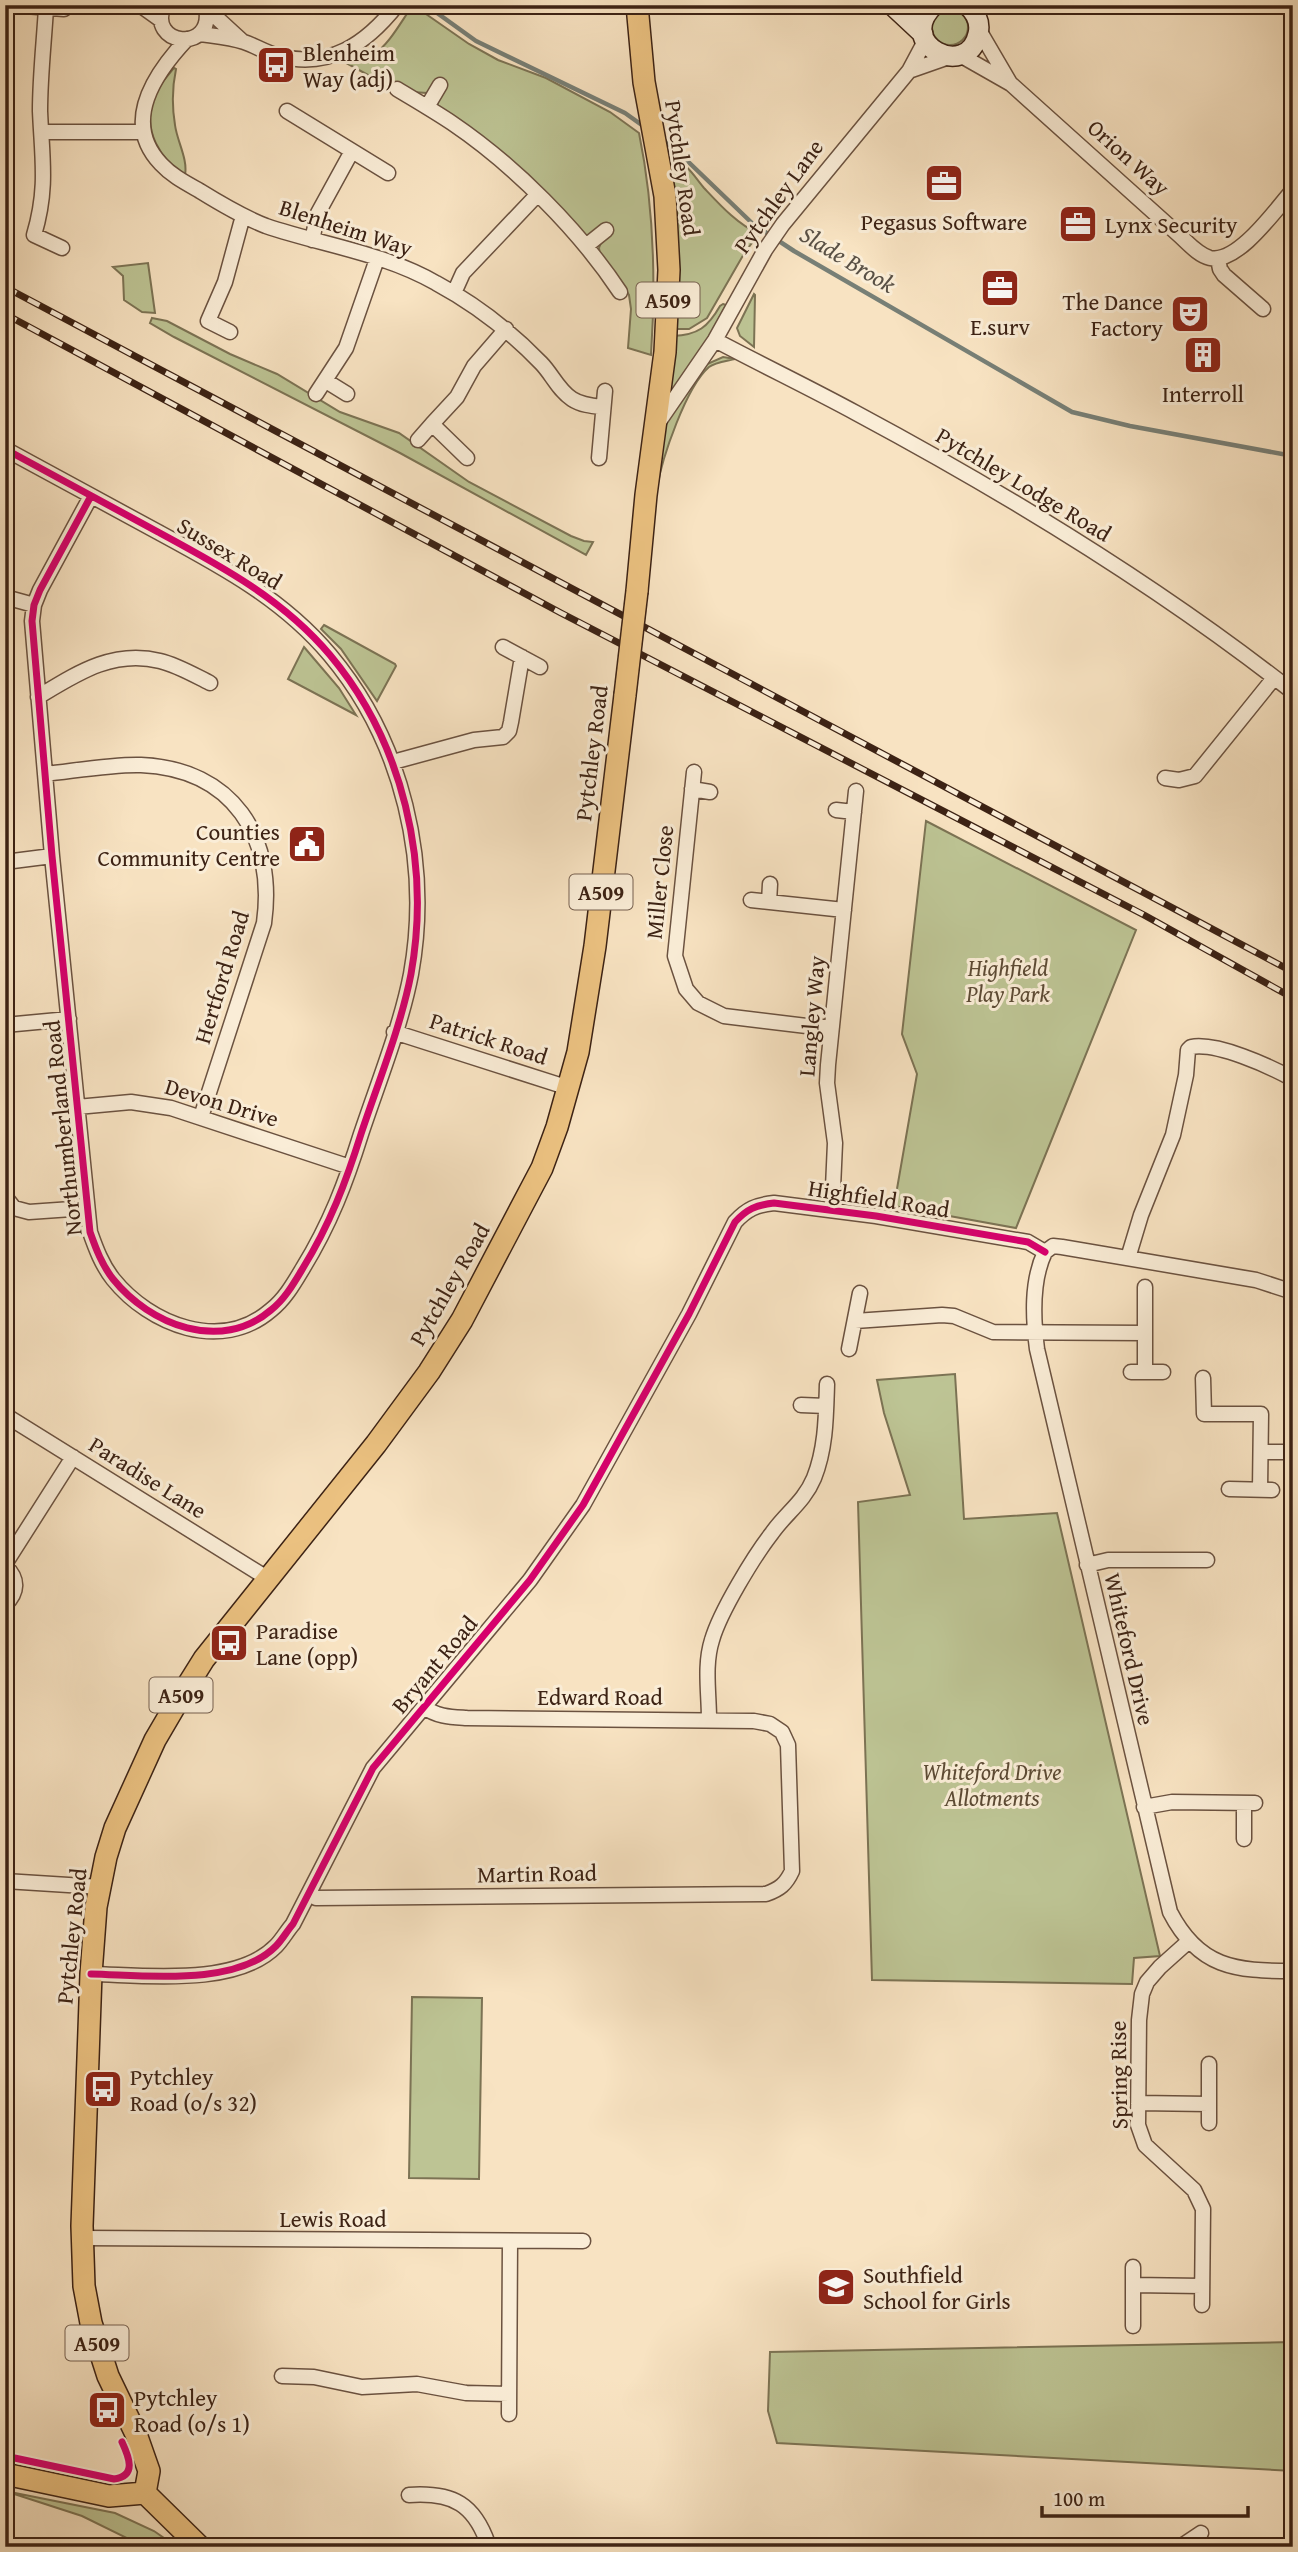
<svg xmlns="http://www.w3.org/2000/svg" width="1298" height="2552" font-family="'Gentium Book Plus',serif">
<style>
.green{fill:#bdc494;stroke:#7c7354;stroke-width:2}
.lines{fill:none;stroke-linecap:round;stroke-linejoin:round}
.stream{stroke:#777f76;stroke-width:4.5}
.street-casing{stroke:#6b5240;stroke-width:17}
.secondary-casing{stroke:#3c2214;stroke-width:22}
.primary-casing{stroke:#3c2214;stroke-width:24}
.street{stroke:#faedd7;stroke-width:14}
.secondary{stroke:#faedd7;stroke-width:19}
.primary{stroke:#ecc281;stroke-width:21}
.rail-casing{stroke:#3c2214;stroke-width:7}
.rail{stroke:#faedd7;stroke-width:4.5;stroke-dasharray:13;stroke-linecap:butt}
.primary-bridge-casing{stroke:#3c2214;stroke-width:24;stroke-linecap:butt}
.primary-bridge{stroke:#ecc281;stroke-width:21}
.cycleway-casing{stroke:#faedd7;stroke-width:11}
.cycleway{stroke:#d6006c;stroke-width:7}
.labels{text-anchor:middle;dominant-baseline:central;stroke-width:6;stroke-linejoin:round;paint-order:stroke}
.shield{fill:#faedd7;stroke:#755f4e;stroke-width:2}
.shield-label{font-size:21px;font-weight:bold;fill:#3c2214}
.poi-label{font-size:23px;fill:#3c2214;stroke:#faedd7;text-anchor:start}
.street-label{font-size:23px;fill:#3c2214;stroke:#faedd7}
.park-label{font-size:23px;font-style:italic;fill:#5c4a34;stroke:#faedd7}
.water-label{font-size:24px;font-style:italic;fill:#595045;stroke:#faedd7}
</style>
<rect width="100%" height="100%" fill="#f8e3c2"/>
<filter id="stains"><feTurbulence type="fractalNoise" baseFrequency=".00286" numOctaves="4"/><feColorMatrix values="0 0 0 0 .2 0 0 0 0 .09 0 0 0 0 .02 0 0 0 .5 -.17"/></filter>
<radialGradient id="worn" r=".72"><stop offset=".6" stop-color="#630" stop-opacity="0"/><stop offset="1" stop-color="#630" stop-opacity=".3"/></radialGradient>
<!-- green -->
<path class="green" d="M413,5L469,44L498,60L546,78L610,112L639,133C654,206 656,280 651,355L628,348L631,309L629,295L600,254L599,248L602,240L584,236L439,107L437,102L427,93L397,91L348,64C356,60 367,58 374,54C389,45 402,20 413,5Z
M932 27a18 18 0 1 1 36 0a18 18 0 1 1-36 0Z
M174,68L176,69C172,88 172,107 175,125C177,141 188,159 185,175C160,159 143,131 153,100C156,88 166,78 174,68Z
M672,158C688,164 694,176 704,188C720,205 737,224 759,234L745,252L707,318L689,329H675L667,169L674,167Z
M148,263L155,313L142,312L124,300L123,276L113,267Z
M754,294L755,295L754,347L740,336L737,328Z
M723,304L726,305L702,351L669,395L673,336C698,335 708,327 720,306Z
M152,318L167,321L230,354L277,374L340,412L399,433L469,482L571,536L584,541L593,542L586,555L400,453L174,337L150,323Z
M723,357L735,359C727,361 715,362 709,367C686,387 662,458 657,488L664,429L668,417L705,365Z
M324,625L395,664L396,666L377,701L341,649L321,629Z
M304,647L339,688L356,715L288,679Z
M926,821L1136,930L1016,1228L894,1206L917,1074L902,1034Z
M955,1374L964,1519L1057,1513L1160,1956L1134,1958L1132,1984L872,1980L858,1502L910,1495L884,1413L877,1380Z
M412,1997L482,1998L479,2179L409,2178Z
M1293,2342V2471L777,2443L768,2411L770,2352Z
M5,2491L115,2513L154,2531L177,2547H145L82,2516Z"/>
<g class="lines">
<!-- stream -->
<path class="stream" d="M426,5L476,41L625,113L646,128
M662,139L676,150L753,224L794,251L1072,412L1130,426L1293,456"/>
<!-- street casing -->
<g class="street-casing">
<path id="street" d="M140,5L161,20
M164,5C146,46 215,54 206,8
M25,6L64,9
M205,7L242,41
M46,8C44,42 40,77 40,111C42,158 48,188 34,235L62,248
M979,30L1010,83
M200,34C214,36 230,37 244,42C256,46 266,53 279,56C330,69 366,44 397,5
M187,39C155,73 121,122 161,164C172,176 186,183 200,191C221,204 243,217 266,226C322,245 384,253 436,283C475,304 510,331 541,363C552,374 558,390 572,399C581,405 592,406 602,407
M960,55L1011,84L1179,235C1188,243 1198,255 1210,258C1238,264 1276,209 1293,190
M909,71L949,57
M397,89C415,100 434,111 452,123C514,165 579,230 620,292
M427,107L440,85
M287,111L388,173
M42,132H144
M312,240L318,213L352,151
M586,246L606,230
M1218,259L1220,269L1224,275L1263,309
M454,293L463,273L537,195
M230,332L208,321L225,282L241,223L246,217
M715,340C762,365 810,388 856,413C1009,495 1157,585 1293,692
M326,381L347,394
M316,394L346,348L377,259
M658,423L715,340L765,250L783,224L909,71L925,41
M418,440L432,424
M5,449C56,477 107,504 158,532C221,566 283,599 330,655C403,742 431,863 411,974C401,1026 378,1083 361,1134C346,1182 330,1224 303,1268C294,1283 285,1299 271,1310C221,1353 150,1325 113,1279C102,1265 96,1249 90,1232L52,856L32,621L34,605L40,590L91,496
M467,458L432,424L457,397L474,366L506,329
M599,458L605,391
M5,597L34,605
M503,647L540,667
M38,697C76,674 113,649 160,661C177,665 194,675 210,683
M393,762L474,740L503,737L509,731L511,722L522,657
M694,772L675,956L686,989L698,1003L724,1016L815,1027H832
M45,774C74,771 113,764 141,765C233,769 276,837 264,923L201,1117
M1165,778L1179,780L1195,776L1274,678
M692,789L710,792
M836,810L854,812
M5,862L52,856
M751,900L844,910
M769,902L770,884
M5,1025L69,1019
M394,1032L569,1088
M77,1107L131,1102L171,1108L350,1167
M7,1199L14,1208L29,1212L86,1208
M832,1210L835,1143L827,1083L828,1065L856,791
M1045,1252C1031,1281 1033,1318 1037,1349L1170,1912C1199,1968 1235,1971 1293,1971
M1045,1252L1053,1246L1062,1247L1256,1280L1293,1292
M1128,1258L1141,1215L1173,1135L1186,1075L1188,1050L1191,1047C1217,1042 1269,1066 1293,1079
M855,1321L942,1315L954,1316L993,1332L1145,1333V1287
M849,1349L860,1293
M1131,1372H1145V1333
M1145,1372H1163
M1203,1378L1204,1414H1261L1260,1489
M801,1405L826,1406
M5,1415L267,1578
M1261,1452H1293
M1229,1489L1272,1490
M5,1564L73,1457
M1087,1565L1108,1560H1207
M5,1566C19,1579 18,1592 5,1605
M709,1719C709,1693 704,1665 712,1640C720,1612 754,1556 772,1533C786,1513 804,1502 814,1478C826,1448 826,1416 827,1384
M1244,1803V1839
M1144,1807L1172,1802L1255,1803
M5,1881L100,1887
M309,1894L316,1898L766,1894C780,1889 786,1884 792,1871L788,1745L782,1732L770,1724L754,1721L467,1718C452,1717 437,1717 424,1707
M1189,1941L1160,1967L1147,1982L1142,1994L1139,2020L1138,2125L1145,2145L1194,2190L1203,2209L1202,2305
M91,1974C144,1975 236,1987 276,1946C282,1940 287,1931 293,1924L373,1768L530,1580L583,1505L689,1314L735,1222C747,1209 756,1205 774,1203L876,1216L1028,1242L1045,1252
M1138,2103L1209,2104V2064
M1209,2123V2104
M82,2238L583,2241
M1133,2285V2267
M1133,2326V2285L1202,2286
M282,2376L314,2377L362,2387L417,2384L466,2393L509,2394
M509,2414L510,2241
M409,2495C453,2492 475,2504 489,2547
M1014,2547H1063
M1180,2547L1201,2533"/>
</g>
<!-- secondary casing -->
<g class="secondary-casing">
<path id="secondary" d="M934,5C893,44 968,81 978,34C981,22 976,13 967,5
M893,6L923,34"/>
</g>
<!-- primary casing -->
<g class="primary-casing">
<path id="primary" d="M637,5L644,82L665,196L669,270L665,352L646,495L637,591
M5,2474L109,2496L145,2493
M145,2493L149,2471L136,2434L108,2376L91,2323L84,2286L82,2226L91,1974L96,1907L106,1857L115,1828L155,1740L179,1699L204,1659L376,1444L429,1372L462,1320L542,1168L557,1127L578,1052L595,946L625,695
M145,2493L200,2547"/>
</g>
<!-- street -->
<use href="#street" class="street"/>
<!-- secondary -->
<use href="#secondary" class="secondary"/>
<!-- primary -->
<use href="#primary" class="primary"/>
<!-- rail casing -->
<g class="rail-casing">
<path id="rail" d="M5,287L1293,972
M5,314L561,613L1144,915L1293,998"/>
</g>
<!-- rail -->
<use href="#rail" class="rail"/>
<!-- primary-bridge casing -->
<g class="primary-bridge-casing">
<path id="primary-bridge" d="M625,695L637,591"/>
</g>
<!-- primary-bridge -->
<use href="#primary-bridge" class="primary-bridge"/>
<!-- cycleway casing -->
<g class="cycleway-casing">
<path id="cycleway" d="M5,449C56,477 107,504 158,532C221,566 283,599 330,655C403,742 431,863 411,974C401,1026 378,1083 361,1134C346,1182 330,1224 303,1268C294,1283 285,1299 271,1310C221,1353 150,1325 113,1279C102,1265 96,1249 90,1232L52,856L32,621L34,605L40,590L91,496
M91,1974C144,1975 236,1987 276,1946C282,1940 287,1931 293,1924L373,1768L530,1580L583,1505L689,1314L735,1222C747,1209 756,1205 774,1203L876,1216L1028,1242L1045,1252
M5,2456L114,2479C137,2476 129,2457 122,2442"/>
</g>
<!-- cycleway -->
<use href="#cycleway" class="cycleway"/>
</g>
<!-- icons -->
<defs>
<g id="bus-square" transform="scale(2.0125)"><rect x="-9" y="-9" width="18" height="18" rx="4" fill="#8f2418" stroke="#faedd7"/><path d="M-5-6H5V4H4V6H2V4H-2V6H-4V4H-5ZM-3.5-4V0h7V-4ZM-3.5 1.2v1.5H-2V1.2ZM2 1.2v1.5H3.5V1.2Z" fill="#fff"/></g>
<g id="office-square" transform="scale(2.0125)"><rect x="-9" y="-9" width="18" height="18" rx="4" fill="#8f2418" stroke="#faedd7"/><path d="M-6-3h4V-5.5h4V-3h4V5H-6ZM-1-4.5V-3h2v-1.5ZM-6 0V1H6V0Z" fill="#fff"/></g>
<g id="theatre-square" transform="scale(2.0125)"><rect x="-9" y="-9" width="18" height="18" rx="4" fill="#8f2418" stroke="#faedd7"/><path d="M-5-5.5Q0-4 5-5.5V0Q5 5 0 6Q-5 5-5 0ZM-3.3-2.5H-1v1.5H-3.3ZM1-2.5H3.3v1.5H1ZM-2.8 1Q0 5.5 2.8 1Z" fill="#fff"/></g>
<g id="building-square" transform="scale(2.0125)"><rect x="-9" y="-9" width="18" height="18" rx="4" fill="#8f2418" stroke="#faedd7"/><path d="M-4-6H4V6H1V3H-1V6H-4ZM-2.5-4.3h1.7v1.8h-1.7ZM.8-4.3h1.7v1.8H.8ZM-2.5-1h1.7V.8h-1.7ZM.8-1h1.7V.8H.8Z" fill="#fff"/></g>
<g id="civic-square" transform="scale(2.0125)"><rect x="-9" y="-9" width="18" height="18" rx="4" fill="#8f2418" stroke="#faedd7"/><path d="M-.6-6.5H3V-4.5H.6V-3L4-1V1h2V6H-6V1h2V-1L-.6-3ZM-1.2 2.5V6h2.4V2.5Z" fill="#fff"/></g>
<g id="school-square" transform="scale(2.0125)"><rect x="-9" y="-9" width="18" height="18" rx="4" fill="#8f2418" stroke="#faedd7"/><path d="M0-5L7-2L0 1L-7-2ZM-4 1L0 2.5L4 1V4Q0 6-4 4Z" fill="#fff"/></g>
</defs>
<g fill-rule="evenodd">
<use href="#bus-square" x="276" y="65"/>
<use href="#office-square" x="944" y="183"/>
<use href="#office-square" x="1078" y="224"/>
<use href="#office-square" x="1000" y="288"/>
<use href="#theatre-square" x="1190" y="314"/>
<use href="#building-square" x="1203" y="355"/>
<use href="#civic-square" x="307" y="844"/>
<use href="#bus-square" x="229" y="1643"/>
<use href="#bus-square" x="103" y="2089"/>
<use href="#school-square" x="836" y="2287"/>
<use href="#bus-square" x="107" y="2410"/>
</g>
<g class="labels">
<!-- shield labels -->
<g class="shield">
<rect x="636.5" y="282.5" width="63" height="35" rx="5"/>
<rect x="569.5" y="874.5" width="63" height="35" rx="5"/>
<rect x="149.5" y="1677.5" width="63" height="35" rx="5"/>
<rect x="65.5" y="2325.5" width="63" height="35" rx="5"/>
</g>
<g class="shield-label">
<text x="668" y="300">A509</text>
<text x="601" y="892">A509</text>
<text x="181" y="1695">A509</text>
<text x="97" y="2343">A509</text>
</g>
<!-- poi labels -->
<g class="poi-label">
<text x="303" y="52">Blenheim<tspan x="303" dy="26">Way (adj)</tspan></text>
<text x="944" y="221" text-anchor="middle">Pegasus Software</text>
<text x="1105" y="224">Lynx Security</text>
<text x="1163" y="301" text-anchor="end">The Dance<tspan x="1163" dy="26">Factory</tspan></text>
<text x="1000" y="326" text-anchor="middle">E.surv</text>
<text x="1203" y="393" text-anchor="middle">Interroll</text>
<text x="280" y="831" text-anchor="end">Counties<tspan x="280" dy="26">Community Centre</tspan></text>
<text x="256" y="1630">Paradise<tspan x="256" dy="26">Lane (opp)</tspan></text>
<text x="130" y="2076">Pytchley<tspan x="130" dy="26">Road (o/s 32)</tspan></text>
<text x="863" y="2274">Southfield<tspan x="863" dy="26">School for Girls</tspan></text>
<text x="134" y="2397">Pytchley<tspan x="134" dy="26">Road (o/s 1)</tspan></text>
</g>
<!-- street labels -->
<g class="street-label">
<text transform="translate(1129 157) rotate(42)">Orion Way</text>
<text transform="translate(683 168) rotate(82)">Pytchley Road</text>
<text transform="translate(778 196) rotate(-54)">Pytchley Lane</text>
<text transform="translate(346 227) rotate(18)">Blenheim Way</text>
<text transform="translate(1024 484) rotate(31)">Pytchley Lodge Road</text>
<text transform="translate(230 553) rotate(31)">Sussex Road</text>
<text transform="translate(591 753) rotate(-83)">Pytchley Road</text>
<text transform="translate(659 882) rotate(-84)">Miller Close</text>
<text transform="translate(221 977) rotate(-73)">Hertford Road</text>
<text transform="translate(811 1016) rotate(-85)">Langley Way</text>
<text transform="translate(489 1038) rotate(18)">Patrick Road</text>
<text transform="translate(222 1102) rotate(17)">Devon Drive</text>
<text transform="translate(62 1128) rotate(-96)">Northumberland Road</text>
<text transform="translate(879 1198) rotate(9)">Highfield Road</text>
<text transform="translate(449 1284) rotate(-60)">Pytchley Road</text>
<text transform="translate(148 1477) rotate(32)">Paradise Lane</text>
<text transform="translate(1130 1649) rotate(77)">Whiteford Drive</text>
<text transform="translate(434 1664) rotate(-50)">Bryant Road</text>
<text x="600" y="1696">Edward Road</text>
<text transform="translate(537 1873) rotate(-1)">Martin Road</text>
<text transform="translate(71 1936) rotate(-84)">Pytchley Road</text>
<text transform="translate(1118 2075) rotate(-91)">Spring Rise</text>
<text x="333" y="2218">Lewis Road</text>
</g>
<!-- park labels -->
<g class="park-label">
<text x="1008" y="967">Highfield<tspan x="1008" dy="26">Play Park</tspan></text>
<text x="992" y="1771">Whiteford Drive<tspan x="992" dy="26">Allotments</tspan></text>
</g>
<!-- water labels -->
<g class="water-label">
<text transform="translate(848 259) rotate(31)">Slade Brook</text>
</g>
</g>
<!-- margin -->
<rect width="1298" height="2552" fill="none" stroke="#f8e3c2" stroke-width="28"/>
<rect x="7" y="7" width="1284" height="2538" fill="none" stroke="#3c2214" stroke-width="3.5"/>
<rect x="14" y="14" width="1270" height="2524" fill="none" stroke="#3c2214" stroke-width="2"/>
<!-- scale -->
<path d="M1042 2506v10h206v-10" fill="none" stroke="#3c2214" stroke-width="3.5"/>
<text x="1053" y="2506" font-size="21" fill="#3c2214" stroke="#faedd7" stroke-width="5" paint-order="stroke">100 m</text>
<rect width="100%" height="100%" filter="url(#stains)"/>
<rect width="100%" height="100%" fill="url(#worn)"/>
</svg>
